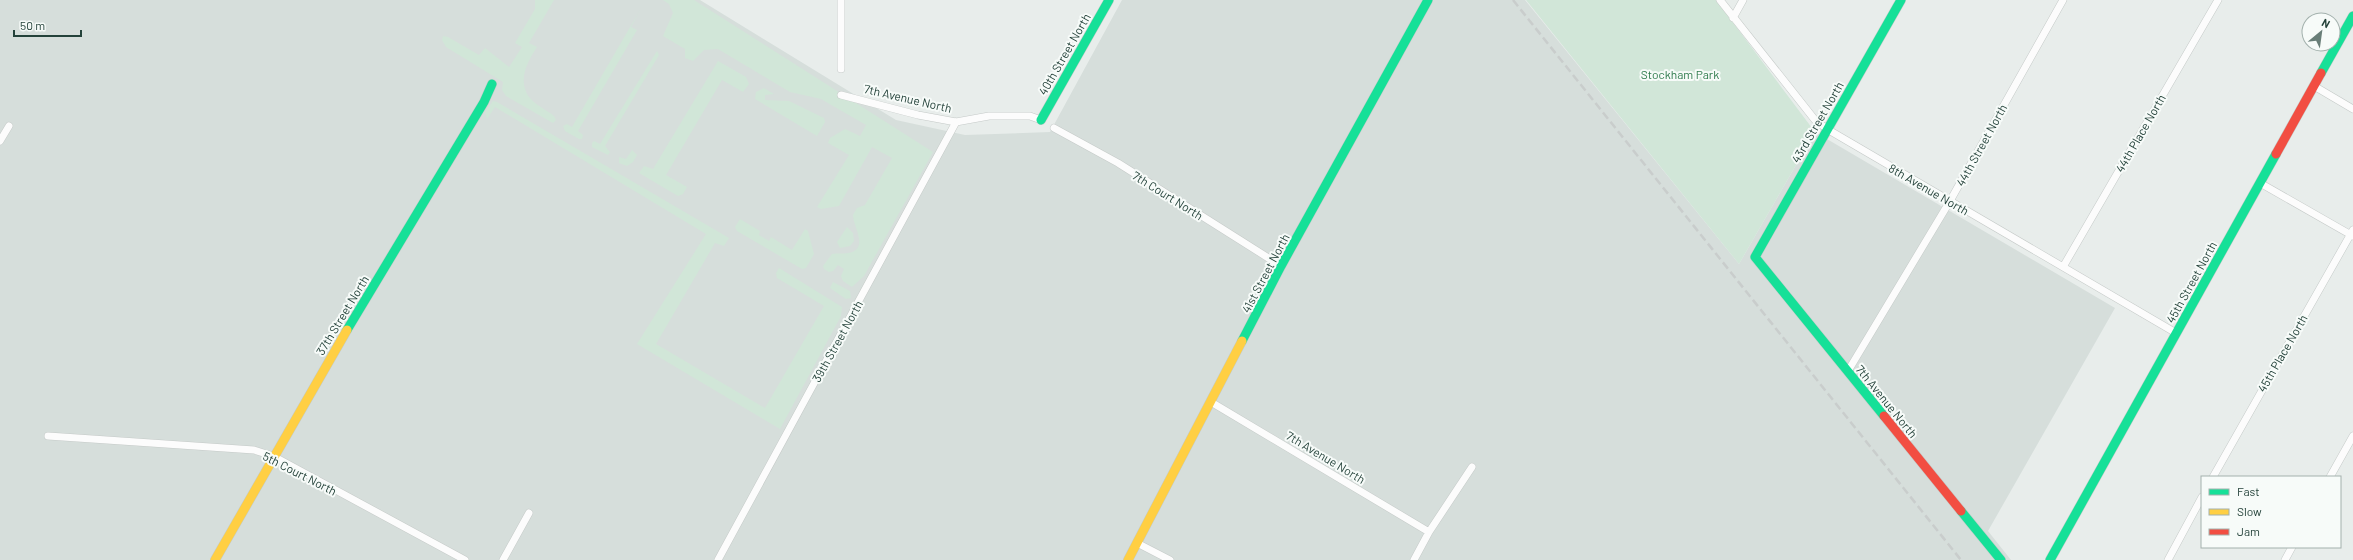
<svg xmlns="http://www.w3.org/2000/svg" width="2353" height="560" font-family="Barlow,sans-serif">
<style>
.built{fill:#d6dedb}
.green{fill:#d1e6d8}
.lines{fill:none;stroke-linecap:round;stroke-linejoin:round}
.street-casing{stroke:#c5cac8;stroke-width:8}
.fast-casing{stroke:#c3cbc8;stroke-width:10}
.slow-casing{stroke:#c3cbc8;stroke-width:10}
.jam-casing{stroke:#c3cbc8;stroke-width:10}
.street{stroke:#fcfcfc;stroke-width:7}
.fast{stroke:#16e098;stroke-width:9}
.slow{stroke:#ffcf43;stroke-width:9}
.jam{stroke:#f24e42;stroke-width:9}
.rail{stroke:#c9cdcc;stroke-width:2.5;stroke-dasharray:8 4;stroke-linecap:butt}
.labels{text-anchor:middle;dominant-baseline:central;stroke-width:4;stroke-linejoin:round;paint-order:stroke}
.street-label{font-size:12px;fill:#24423a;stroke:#f7fbf9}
.park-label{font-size:12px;fill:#2d7a4b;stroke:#f7fbf9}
</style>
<rect width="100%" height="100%" fill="#e8edeb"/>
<!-- built -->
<path class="built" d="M0,0H700L896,120L965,135L1050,132L1122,0H1525L1739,264L1815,132L2115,308L1988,531L2011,560H0Z"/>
<!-- green -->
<path class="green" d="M535,0H554L529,43L537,47C528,61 517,80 529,97C535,105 547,110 554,116L556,120L553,123L506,96L502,90L503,82L446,47L442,40L443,36L448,37L479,55L485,48L509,67L522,47L515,43L535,9Z
M663,0H694L933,152L864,276L852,287L843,281L841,276L844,269L838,265L833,271L829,272L824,269L823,266L832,254C837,253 843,254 848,253C870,249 853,227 853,215L857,208L865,205L892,158L872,147L839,206L821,209L817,207L849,155L828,143L830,138L845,129L860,136L866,125L821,99L790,92L718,49L704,50L693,61L685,58V49L663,36L673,13L669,4Z
M1526,0H1716L1815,132L1739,264Z
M640,10L631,27L637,30L578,131L583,135L582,139H579L565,131L563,126L567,124L572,127Z
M657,51L659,55L605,146L610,152L608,155L592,147V143L594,141L600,144Z
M718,61L746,77L749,84L743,92L722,80L666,175L687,187L683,194L678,196L639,173L644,166L653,169Z
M764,88L774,94L765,95V100L789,101L824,118L825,122L817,136L755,99L756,92Z
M493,101L497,102L729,238L724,246L715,243L656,344L765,408L824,306L777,278L776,273L779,268L842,307L841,316L780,429L637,344L706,234L495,107L487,119L485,112Z
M632,150L637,155L633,162L627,166L619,163V157L626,159Z
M740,219L760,231L759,235L769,241L771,237L792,250L805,229L808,231L814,254L806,268L802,269L737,231L735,227Z
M847,227L853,233L854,241L850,246L840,248L837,242Z
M833,282L850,291L851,298L846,299L830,288Z"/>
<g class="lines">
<!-- street casing -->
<g class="street-casing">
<path id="street" d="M841,0V69
M1720,0L1815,120L1827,129L2176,333
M1733,18L1743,0
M2314,86L2353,109
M841,95L918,115L956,122L989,116H1030L1041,120
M1054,128L1118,163L1281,266
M0,141L9,126
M2260,183L2353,236
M2063,267L2218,0
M1848,371L1950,201L2063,0
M1211,402L1429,532
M48,436L254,450L273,456L465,560
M2213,477L2353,230
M2330,477L2353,436
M1137,543L1170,560
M503,560L529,513
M718,560L956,122
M1414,560L1429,532L1472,467
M2168,560L2202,497
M2285,560L2292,547"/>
</g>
<!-- fast casing -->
<g class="fast-casing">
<path id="fast" d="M2321,73L2353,16
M1041,120L1109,0
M347,330L484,102L492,84
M1242,341L1281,266L1428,0
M1884,416L1755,257L1901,0
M1961,511L2001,560
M2050,560L2276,154"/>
</g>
<!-- slow casing -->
<g class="slow-casing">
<path id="slow" d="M215,560L347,330
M1128,560L1242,341"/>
</g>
<!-- jam casing -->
<g class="jam-casing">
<path id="jam" d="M2276,154L2321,73
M1884,416L1961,511"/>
</g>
<!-- street -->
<use href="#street" class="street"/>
<!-- fast -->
<use href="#fast" class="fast"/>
<!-- slow -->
<use href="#slow" class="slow"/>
<!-- jam -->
<use href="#jam" class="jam"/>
<!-- rail -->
<path class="rail" d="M1513,0L1961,560"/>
</g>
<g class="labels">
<!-- street labels -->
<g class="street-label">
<text transform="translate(1064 54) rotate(-60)">40th Street North</text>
<text transform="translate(908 98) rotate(13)">7th Avenue North</text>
<text transform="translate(1817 122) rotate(-60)">43rd Street North</text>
<text transform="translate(2140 133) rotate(-60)">44th Place North</text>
<text transform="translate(1981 145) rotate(-61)">44th Street North</text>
<text transform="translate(1929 189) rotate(30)">8th Avenue North</text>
<text transform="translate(1168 195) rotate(32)">7th Court North</text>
<text transform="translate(1265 273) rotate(-62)">41st Street North</text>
<text transform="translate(2191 282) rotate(-61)">45th Street North</text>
<text transform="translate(342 315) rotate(-59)">37th Street North</text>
<text transform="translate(837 341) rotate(-61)">39th Street North</text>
<text transform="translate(2282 353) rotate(-60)">45th Place North</text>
<text transform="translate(1887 401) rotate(51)">7th Avenue North</text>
<text transform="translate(1326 457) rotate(31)">7th Avenue North</text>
<text transform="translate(300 473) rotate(27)">5th Court North</text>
</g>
<!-- park labels -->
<g class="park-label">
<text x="1680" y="74">Stockham Park</text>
</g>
</g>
<!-- legend -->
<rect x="2201" y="476" width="140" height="72" fill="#f7fbf9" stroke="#a3b1ad"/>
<rect x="2209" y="489" width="20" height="6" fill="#16e098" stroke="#a3b1ad"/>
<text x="2237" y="496" font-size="12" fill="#24423a">Fast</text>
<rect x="2209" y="509" width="20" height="6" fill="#ffcf43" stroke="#a3b1ad"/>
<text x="2237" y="516" font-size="12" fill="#24423a">Slow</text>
<rect x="2209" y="529" width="20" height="6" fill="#f24e42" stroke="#a3b1ad"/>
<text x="2237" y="536" font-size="12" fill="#24423a">Jam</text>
<!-- north arrow -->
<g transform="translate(2321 32) rotate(29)"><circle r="19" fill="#f7fbf9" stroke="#a3b1ad"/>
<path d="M0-3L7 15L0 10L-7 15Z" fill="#697e78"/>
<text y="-6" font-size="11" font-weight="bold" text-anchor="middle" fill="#24423a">N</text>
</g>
<!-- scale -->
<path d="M14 30v6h67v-6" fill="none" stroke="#24423a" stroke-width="2"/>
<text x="20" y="30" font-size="12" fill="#24423a" stroke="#f7fbf9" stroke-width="3" paint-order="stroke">50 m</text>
</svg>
